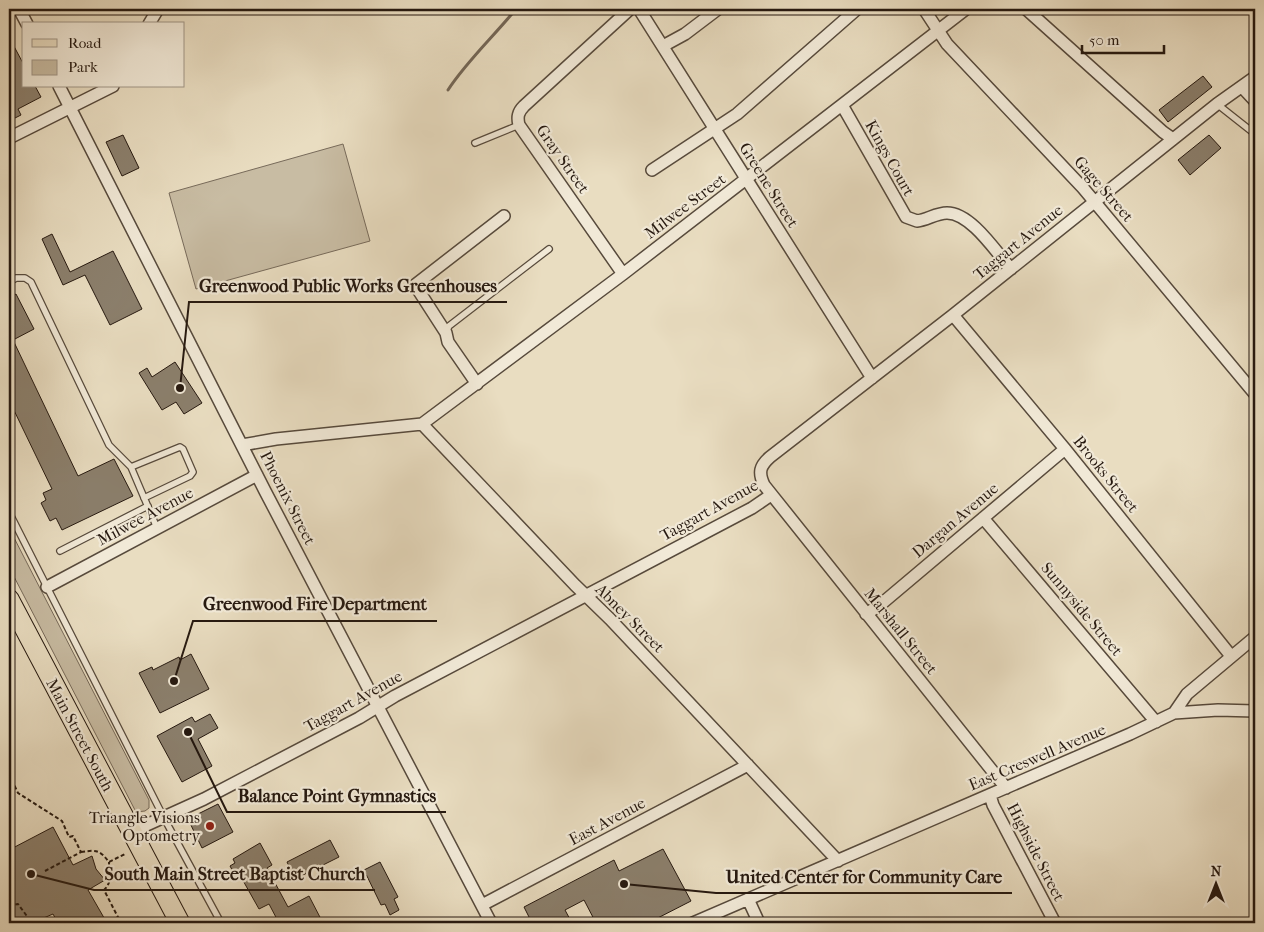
<svg xmlns="http://www.w3.org/2000/svg" width="1264" height="932" font-family="'IM FELL French Canon',serif">
<style>
.green{fill:#c8bca3;stroke:#776a5a}
.lines{fill:none;stroke-linecap:round;stroke-linejoin:round}
.stream{stroke:#736656;stroke-width:3}
.building{fill:#8b7f6c;stroke:#261910}
.lane-casing{stroke:#574a3c;stroke-width:8}
.street-casing{stroke:#574a3c;stroke-width:14}
.primary-casing{stroke:#261910;stroke-width:21}
.path{stroke:#261910;stroke-width:2;stroke-dasharray:4 2.5;stroke-linecap:butt}
.lane{stroke:#f1e9d7;stroke-width:5.5}
.street{stroke:#f1e9d7;stroke-width:11}
.primary{stroke:#e9ddc1;stroke-width:19}
.poi-dot{fill:#8f2418;stroke:#f1e9d7;stroke-width:2}
.labels{text-anchor:middle;dominant-baseline:central;stroke-width:4.5;stroke-linejoin:round;paint-order:stroke}
.street-label{font-size:16px;fill:#261910;stroke:#f1e9d7}
.poi-label{font-size:16px;fill:#261910;stroke:#f1e9d7;text-anchor:end}
.leader{fill:none;stroke:#261910;stroke-width:2}
.callout-dot{fill:#261910;stroke:#f1e9d7;stroke-width:2}
.callout-label{font-size:18px;text-anchor:middle;font-weight:bold;fill:#261910;stroke:#f1e9d7;stroke-width:4.5;stroke-linejoin:round;paint-order:stroke}
</style>
<rect width="100%" height="100%" fill="#e9ddc1"/>
<filter id="stains"><feTurbulence type="fractalNoise" baseFrequency=".004" numOctaves="4"/><feColorMatrix values="0 0 0 0 .2 0 0 0 0 .09 0 0 0 0 .02 0 0 0 .5 -.17"/></filter>
<radialGradient id="worn" r=".72"><stop offset=".6" stop-color="#630" stop-opacity="0"/><stop offset="1" stop-color="#630" stop-opacity=".3"/></radialGradient>
<!-- green -->
<path class="green" d="M343,144L370,241L196,289L169,193Z
M9,528L149,800V808L145,811L136,812L9,567Z"/>
<g class="lines">
<!-- stream -->
<path class="stream" d="M448,90C466,62 495,35 516,9"/>
</g>
<!-- building -->
<path class="building" d="M9,37L24,65V86H35L41,97L18,109L21,115L9,121Z
M1203,76L1212,87L1168,122L1159,110Z
M123,135L139,168L122,176L106,142Z
M1209,135L1221,148L1190,175L1178,160Z
M52,234L70,272L113,251L142,309L110,325L85,275L63,285L42,239Z
M16,294L34,329L13,340L78,476L114,459L133,496L62,530L56,518L50,521L41,503L46,500L43,493L52,489L9,400V298Z
M175,362L202,403L184,414L176,402L162,410L139,373L147,368L152,377Z
M191,654L209,689L160,713L139,673L152,667L153,670L179,657L180,660Z
M210,714L218,728L198,739L212,766L182,782L157,736L192,717L195,722Z
M218,804L233,832L202,848L188,819Z
M53,827L73,865L92,856L96,869L105,880L88,890L107,923H58L53,914L32,923H30L27,918L18,923H9V850Z
M330,840L339,857L295,879L287,862Z
M260,843L272,865L267,868L288,907L309,896L323,923H279L269,904L259,909L241,877L237,879L230,866L235,863L233,859Z
M663,849L691,901L648,923H635L633,920L627,923H596L584,900L565,910L572,923H532L524,907L614,860L619,871Z
M380,862L398,897L394,899L399,910L390,915L385,904L381,905L364,870Z"/>
<g class="lines">
<!-- lane casing -->
<g class="lane-casing">
<path id="lane" d="M1217,104L1255,134
M475,143L519,125
M9,282L16,278H25L31,282L109,445L131,467L157,528
M446,333L449,326L549,249
M131,467L180,447L183,449L193,472L190,476L144,498
M9,512L164,818L221,923
M60,551L148,506"/>
</g>
<!-- street casing -->
<g class="street-casing">
<path id="street" d="M19,9L27,24
M639,9L872,378
M924,9L947,44L1083,188L1255,394
M1026,9L1163,132L1173,139
M149,24L158,9
M663,46L685,34L718,9
M59,86L265,491L491,923
M1242,87L1255,101
M842,105L906,217L917,221C927,220 936,213 947,213C971,213 996,252 1011,269
M9,138L113,86
M652,170L737,114L857,9
M623,274L519,125C517,117 518,112 524,106L630,9
M953,315L1065,449L1231,656
M477,384L448,342L446,333L415,285L504,216
M422,424L623,274L966,9
M422,424L575,585L610,619L694,708L838,861
M242,445L276,439L422,424
M983,518L1156,722
M47,587L257,475
M866,614L880,605L1065,449
M1174,713L1187,694L1255,637
M1006,788L764,485C758,472 760,466 770,457L953,315L1217,104L1255,77
M990,795L993,805L1055,923
M131,832L204,799L359,718L395,696L752,508L771,495
M748,899L759,923
M482,905L748,765
M693,923L1130,734L1174,713L1218,710L1255,711"/>
</g>
<!-- primary casing -->
<g class="primary-casing">
<path id="primary" d="M9,599L180,923"/>
</g>
<!-- path -->
<path class="path" d="M9,774L18,793L62,821L69,837L73,836L81,852L45,871
M81,852C96,850 99,849 109,862L125,854
M109,862C109,873 113,881 104,890L121,923
M9,906L18,904L32,923"/>
<!-- lane -->
<use href="#lane" class="lane"/>
<!-- street -->
<use href="#street" class="street"/>
<!-- primary -->
<use href="#primary" class="primary"/>
</g>
<!-- markers -->
<circle class="poi-dot" cx="210" cy="826" r="5"/>
<g class="labels">
<!-- street labels -->
<g class="street-label">
<text transform="translate(890 158) rotate(61)">Kings Court</text>
<text transform="translate(563 159) rotate(55)">Gray Street</text>
<text transform="translate(769 185) rotate(58)">Greene Street</text>
<text transform="translate(1104 189) rotate(49)">Gage Street</text>
<text transform="translate(685 206) rotate(-37)">Milwee Street</text>
<text transform="translate(1018 242) rotate(-39)">Taggart Avenue</text>
<text transform="translate(1106 474) rotate(51)">Brooks Street</text>
<text transform="translate(288 498) rotate(63)">Phoenix Street</text>
<text transform="translate(709 510) rotate(-29)">Taggart Avenue</text>
<text transform="translate(145 516) rotate(-28)">Milwee Avenue</text>
<text transform="translate(955 520) rotate(-40)">Dargan Avenue</text>
<text transform="translate(1082 609) rotate(50)">Sunnyside Street</text>
<text transform="translate(630 618) rotate(45)">Abney Street</text>
<text transform="translate(901 631) rotate(51)">Marshall Street</text>
<text transform="translate(353 701) rotate(-29)">Taggart Avenue</text>
<text transform="translate(80 735) rotate(62)">Main Street South</text>
<text transform="translate(1037 757) rotate(-23)">East Creswell Avenue</text>
<text transform="translate(607 821) rotate(-28)">East Avenue</text>
<text transform="translate(1036 852) rotate(63)">Highside Street</text>
</g>
<!-- poi labels -->
<g class="poi-label">
<text x="200" y="817">Triangle Visions<tspan x="200" dy="18">Optometry</tspan></text>
</g>
</g>
<!-- callouts -->
<path class="leader" d="M180 388L189 302H507M174 681L193 621H437M188 732L227 812H446M31 874L94 890H375M624 884L716 893H1012"/>
<g class="callout-dot">
<circle cx="180" cy="388" r="5"/>
<circle cx="174" cy="681" r="5"/>
<circle cx="188" cy="732" r="5"/>
<circle cx="31" cy="874" r="5"/>
<circle cx="624" cy="884" r="5"/>
</g>
<g class="callout-label">
<text x="348" y="292">Greenwood Public Works Greenhouses</text>
<text x="315" y="610">Greenwood Fire Department</text>
<text x="337" y="802">Balance Point Gymnastics</text>
<text x="235" y="880">South Main Street Baptist Church</text>
<text x="864" y="883">United Center for Community Care</text>
</g>
<!-- margin -->
<rect width="1264" height="932" fill="none" stroke="#e9ddc1" stroke-width="30"/>
<rect x="10" y="10" width="1244" height="912" fill="none" stroke="#261910" stroke-width="2.5"/>
<rect x="15" y="15" width="1234" height="902" fill="none" stroke="#261910"/>
<!-- legend -->
<rect x="22" y="22" width="162" height="65" fill="#f1e9d7" stroke="#a09687"/>
<rect x="32" y="39" width="25" height="8" fill="#e9ddc1" stroke="#a09687"/>
<text x="68" y="48" font-size="15" fill="#261910">Road</text>
<rect x="32" y="60" width="25" height="15" fill="#c8bca3" stroke="#a09687"/>
<text x="68" y="72" font-size="15" fill="#261910">Park</text>
<!-- north arrow -->
<g transform="translate(1216 884)" stroke="#f1e9d7" stroke-width="4" paint-order="stroke">
<path d="M0-4L9 19L0 12L-9 19Z" fill="#261910"/>
<text y="-8" font-size="14" font-weight="bold" text-anchor="middle" fill="#261910">N</text>
</g>
<!-- scale -->
<path d="M1082 45v8h82v-8" fill="none" stroke="#261910" stroke-width="2.5"/>
<text x="1089" y="45" font-size="15" fill="#261910" stroke="#f1e9d7" stroke-width="4" paint-order="stroke">50 m</text>
<rect width="100%" height="100%" filter="url(#stains)"/>
<rect width="100%" height="100%" fill="url(#worn)"/>
</svg>
